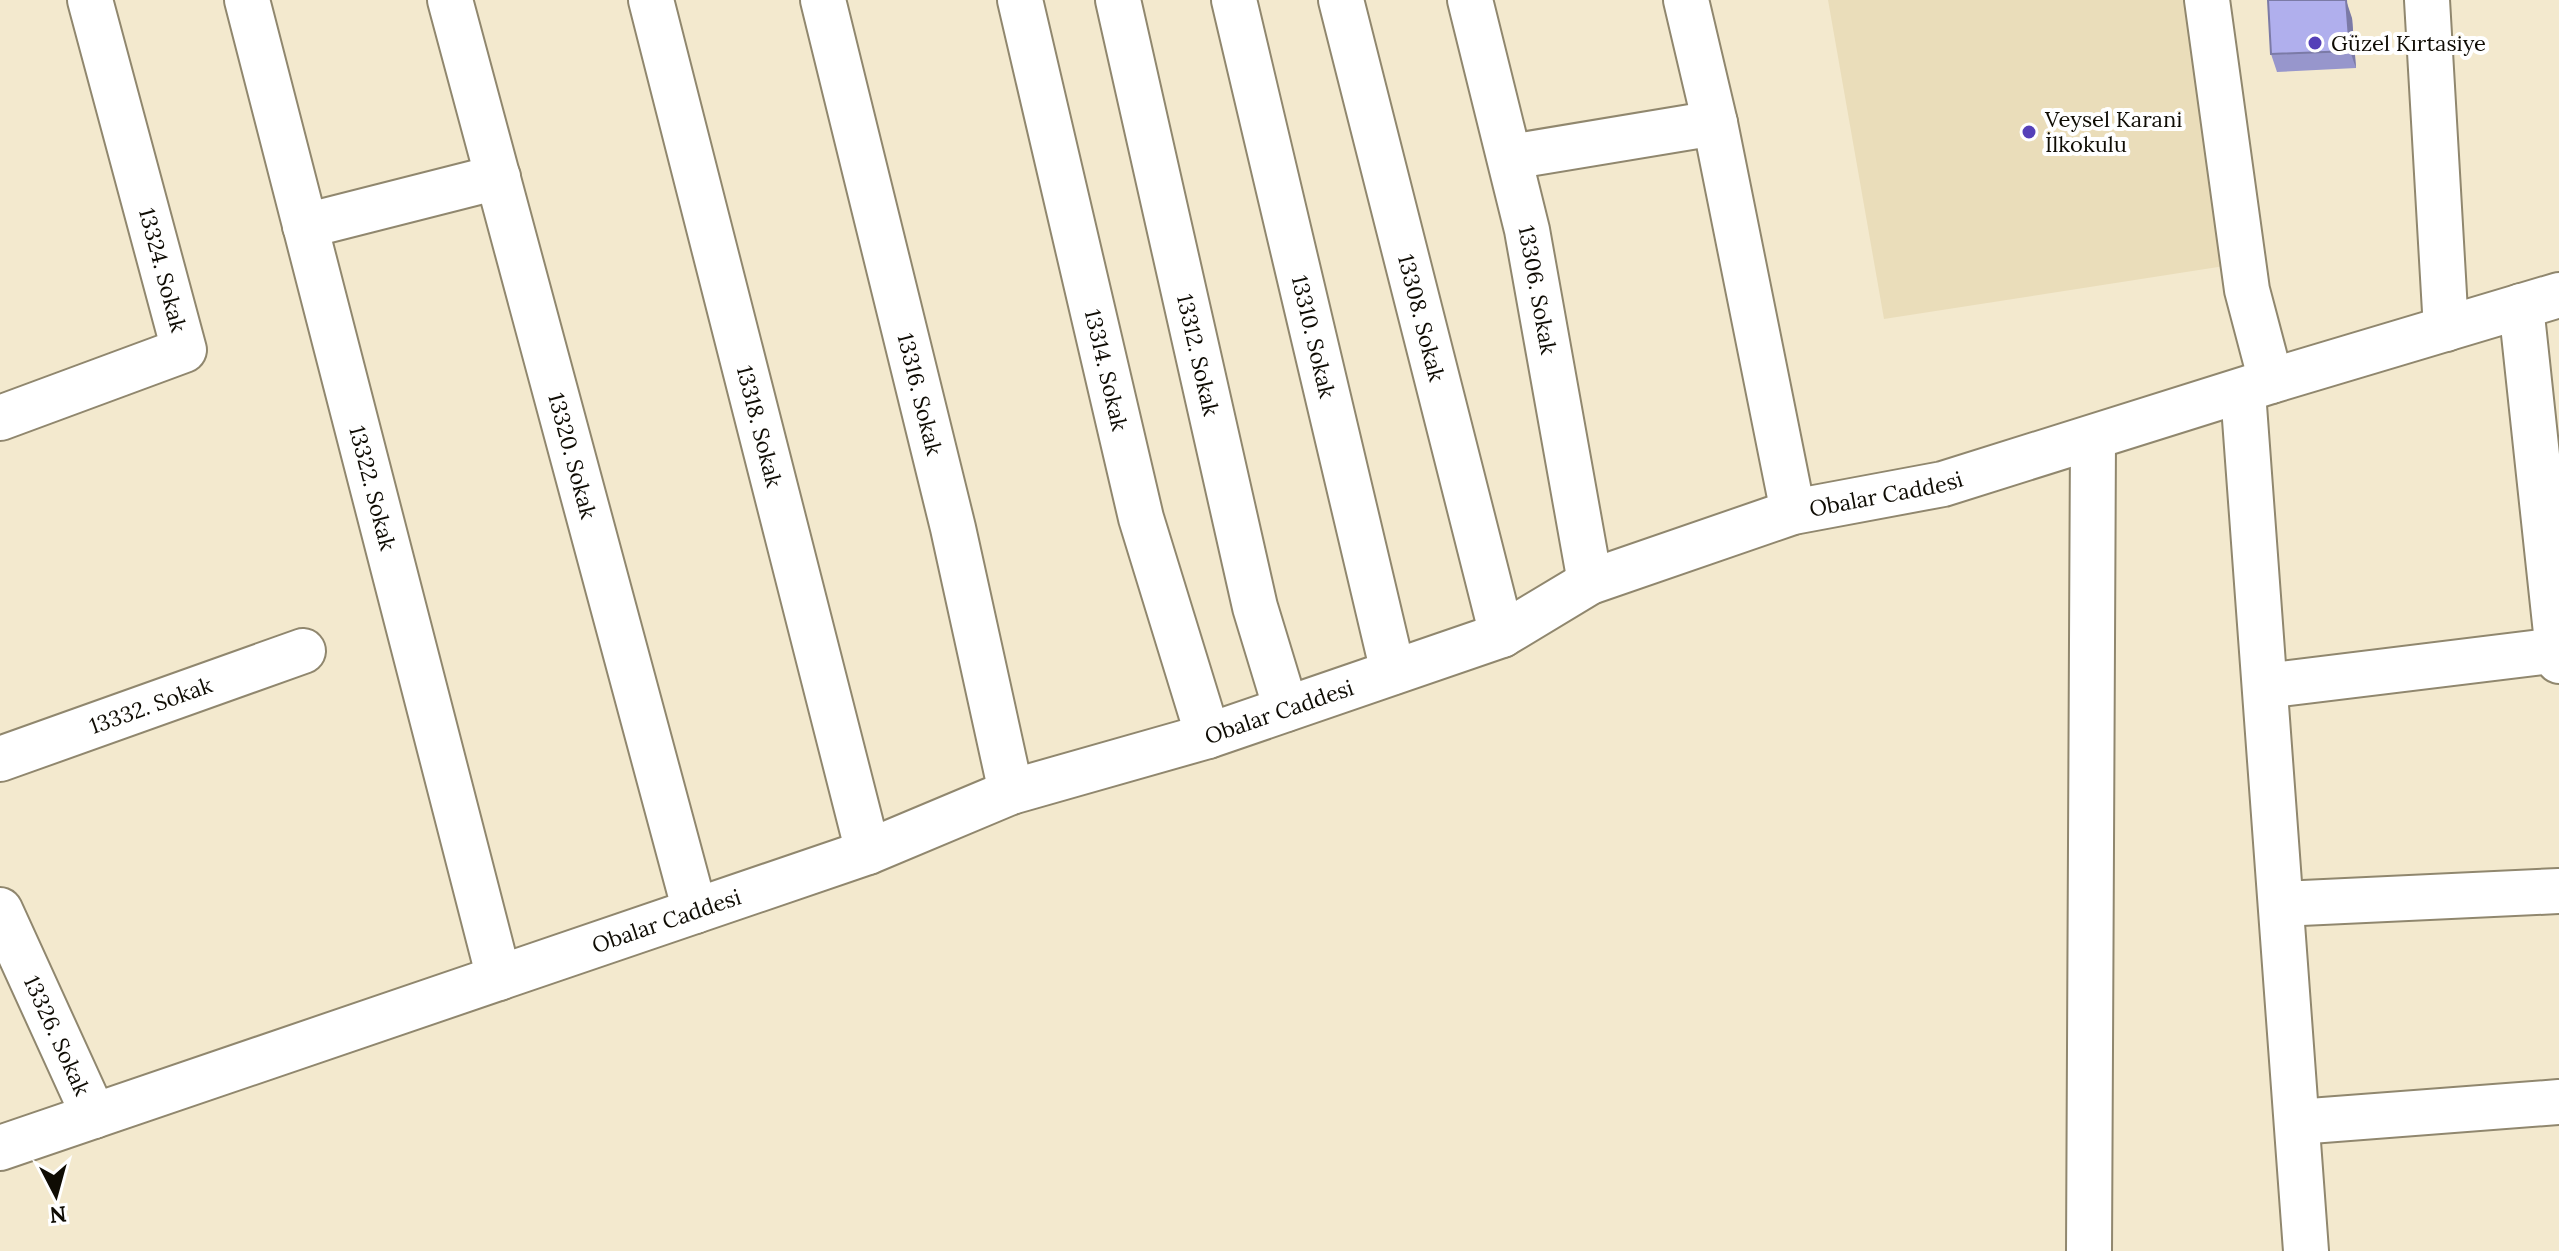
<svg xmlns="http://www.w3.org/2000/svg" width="2559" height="1251" font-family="Lora,serif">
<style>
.built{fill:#eaddba}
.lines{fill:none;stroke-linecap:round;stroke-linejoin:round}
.minor-casing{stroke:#90876e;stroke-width:48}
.major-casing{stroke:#90876e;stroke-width:48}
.minor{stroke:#fff;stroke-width:44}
.major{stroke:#fff;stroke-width:44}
.wall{fill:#9796cc}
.shaded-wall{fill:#7b7aa6}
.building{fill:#b0afed;stroke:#7b7aa6;stroke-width:2}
.poi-dot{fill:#5540b8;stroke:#fff;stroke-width:3}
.labels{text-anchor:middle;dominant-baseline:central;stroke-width:8;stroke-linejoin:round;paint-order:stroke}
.poi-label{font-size:22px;fill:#0f0c04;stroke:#fff;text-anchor:start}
.street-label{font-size:22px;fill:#0f0c04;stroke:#fff}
</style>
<rect width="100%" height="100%" fill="#f3e9ce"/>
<!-- built -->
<path class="built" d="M1828,0H2183L2231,265L1884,319Z"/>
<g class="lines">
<!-- minor casing -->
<g class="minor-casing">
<g id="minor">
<path id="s1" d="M247,0L499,978"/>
<path id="s2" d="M450,0L695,911"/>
<path id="s3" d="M651,0L868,852"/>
<path id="s4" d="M823,0L953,528L1011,792"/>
<path id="s5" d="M1020,0L1141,518L1208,736"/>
<path id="s6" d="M1118,0L1255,607L1286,709"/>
<path id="s7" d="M1234,0L1393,672"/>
<path id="s8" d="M1341,0L1502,635"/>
<path id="s9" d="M1470,0L1527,230L1590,582"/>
<path d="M1686,0L1715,123L1793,512"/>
<path d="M2207,0L2247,290L2271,381"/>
<path d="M2427,0L2446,329"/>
<path d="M1510,157L1715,123"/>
<path d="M305,226L498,177"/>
<path d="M2521,306L2559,661"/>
<path d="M2243,392L2306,1251"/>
<path d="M0,418L184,350L90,0"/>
<path d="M2265,686L2558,650"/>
<path id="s10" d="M0,759L303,651"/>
<path d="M2281,904L2559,891"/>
<path id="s11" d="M0,910L94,1116"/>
<path d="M2297,1122L2559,1102"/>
<path d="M2089,1251L2093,439"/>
</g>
</g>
<!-- major casing -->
<g class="major-casing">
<g id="major">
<path id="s12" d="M0,1148L868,852L1011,792L1208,736L1502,635L1590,582L1793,512L1943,484L2271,381L2559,295"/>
</g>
</g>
<!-- minor -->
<use href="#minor" class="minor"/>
<!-- major -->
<use href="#major" class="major"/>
</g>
<!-- wall -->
<path class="wall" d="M2352,18L2356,68L2277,72L2271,54Z"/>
<!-- shaded-wall -->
<path class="shaded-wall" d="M2346,0L2352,18L2356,68L2350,51Z"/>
<!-- building -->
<path class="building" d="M2268,0H2346L2350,51L2271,54Z"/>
<!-- markers -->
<g class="poi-dot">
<circle cx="2315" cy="43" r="8"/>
<circle cx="2029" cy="132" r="8"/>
</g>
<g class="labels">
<!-- poi labels -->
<g class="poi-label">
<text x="2331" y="43">Güzel Kırtasiye</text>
<text x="2045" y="119">Veysel Karani<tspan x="2045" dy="25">İlkokulu</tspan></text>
</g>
<!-- street labels -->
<g class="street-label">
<text transform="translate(163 270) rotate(75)">13324. Sokak</text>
<text stroke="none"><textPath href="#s9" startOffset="298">13306. Sokak</textPath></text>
<text stroke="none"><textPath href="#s8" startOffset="328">13308. Sokak</textPath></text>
<text stroke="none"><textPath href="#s7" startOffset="346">13310. Sokak</textPath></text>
<text stroke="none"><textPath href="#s6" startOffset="364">13312. Sokak</textPath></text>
<text stroke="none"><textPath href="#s5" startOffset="380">13314. Sokak</textPath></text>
<text stroke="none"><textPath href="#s4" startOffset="406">13316. Sokak</textPath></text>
<text stroke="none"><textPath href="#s3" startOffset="440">13318. Sokak</textPath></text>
<text stroke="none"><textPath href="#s2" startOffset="472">13320. Sokak</textPath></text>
<text stroke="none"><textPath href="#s1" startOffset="504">13322. Sokak</textPath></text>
<text stroke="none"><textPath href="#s12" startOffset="2000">Obalar Caddesi</textPath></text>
<text stroke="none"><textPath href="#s10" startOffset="160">13332. Sokak</textPath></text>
<text stroke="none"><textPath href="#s12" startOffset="1352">Obalar Caddesi</textPath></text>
<text stroke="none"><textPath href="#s12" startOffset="704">Obalar Caddesi</textPath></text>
<text stroke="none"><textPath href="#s11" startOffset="138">13326. Sokak</textPath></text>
</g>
</g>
<!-- north arrow -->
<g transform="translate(56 1195) rotate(174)" stroke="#ffffff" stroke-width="6" paint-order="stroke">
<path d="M0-6L14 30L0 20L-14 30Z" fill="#0f0c04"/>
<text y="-12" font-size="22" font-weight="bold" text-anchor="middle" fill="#0f0c04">N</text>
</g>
</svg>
